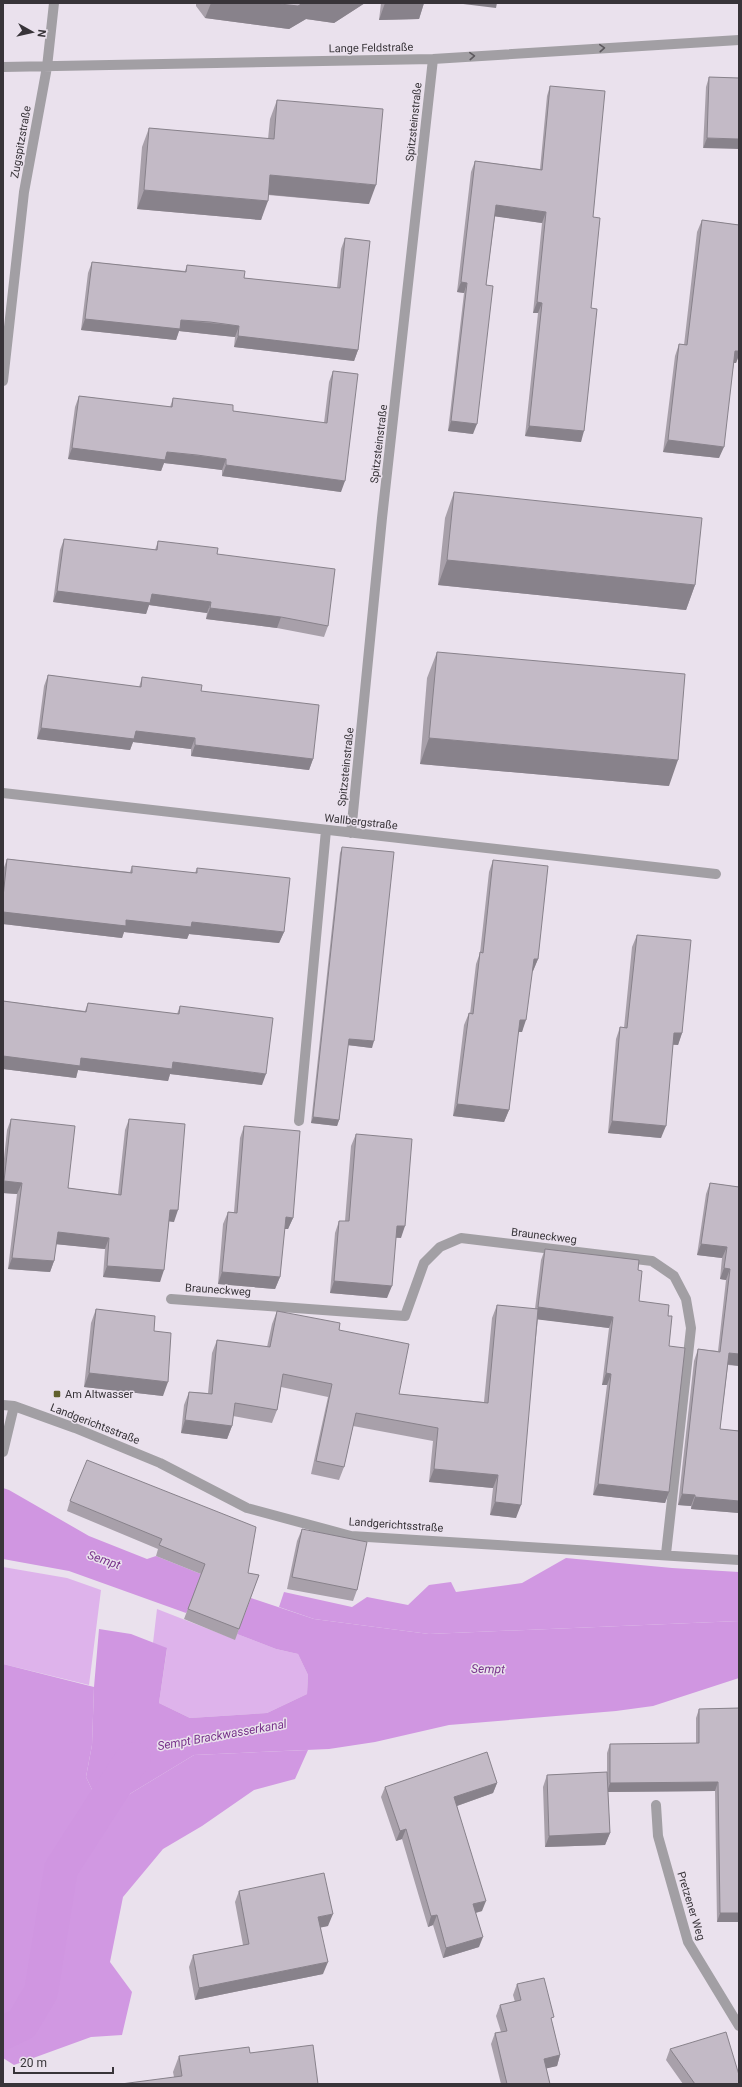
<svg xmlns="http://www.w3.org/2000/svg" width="742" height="2087" font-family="Roboto,sans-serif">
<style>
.green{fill:#deb3eb}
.forest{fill:#d198e2}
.water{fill:#d096e1}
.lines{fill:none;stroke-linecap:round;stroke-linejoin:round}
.canal{stroke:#d096e1;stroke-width:34}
.street{stroke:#a29fa4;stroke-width:10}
.wall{fill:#a8a0aa}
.shaded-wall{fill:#88828b}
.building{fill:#c3bac6;stroke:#88828b}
.oneway{stroke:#5d595e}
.poi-dot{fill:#61602d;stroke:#eae1ed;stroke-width:1.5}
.labels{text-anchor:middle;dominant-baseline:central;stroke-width:3;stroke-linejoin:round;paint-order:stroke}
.street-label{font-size:11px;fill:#383439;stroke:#eae1ed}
.poi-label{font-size:11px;fill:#383439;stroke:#eae1ed;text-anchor:start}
.water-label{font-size:12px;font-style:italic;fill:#78348b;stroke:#eae1ed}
</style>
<rect width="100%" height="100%" fill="#eae1ed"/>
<!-- green -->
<path class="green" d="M3,1567L67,1578L101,1590L89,1685L3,1664Z
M157,1609L234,1639L237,1634L276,1649L298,1654L308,1675L307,1694L267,1713L190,1718L159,1703L167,1649L153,1643Z"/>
<!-- forest -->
<path class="forest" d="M566,1558L672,1568L739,1572V1621L429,1634L314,1619L279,1607L284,1592L352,1607L367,1597L408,1605L429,1585L451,1582L456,1592L522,1583Z
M3,1664L94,1687L92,1745L86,1777L96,1798L128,1795L194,1755L308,1750L295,1779L254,1790L202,1826L163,1849L123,1897L110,1962L132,1992L122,2035L91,2037L14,2065L3,2058Z"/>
<!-- water -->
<path class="water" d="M3,1488L9,1490L89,1536L147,1559L156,1556L211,1578L186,1613L69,1571L3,1559Z
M251,1598L314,1619L429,1634L739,1621V1678L653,1706L616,1711L449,1725L375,1742L329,1749L194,1755L128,1795L96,1798L86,1777L92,1745L94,1687L99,1629L131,1634L167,1648L159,1703L190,1718L267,1713L307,1694L308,1675L298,1654L276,1649L237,1634Z"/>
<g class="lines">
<!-- canal -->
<path class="canal" d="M3,2033L22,2024L41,1992L61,1869L130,1762L134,1759"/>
<!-- street -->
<path class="street" d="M3,67L433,59L739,40
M3,381L24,192L47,67L54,3
M3,793L716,874
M351,833L382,518L433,59
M299,1121L326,830
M171,1299L405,1316L424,1263L440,1247L461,1238L652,1261L674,1276L686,1299L691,1328L666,1554
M3,1405L14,1406L75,1428L160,1463L247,1508L351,1536L739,1560
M3,1452L14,1406
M656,1805L658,1836L688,1942L739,2026"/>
</g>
<!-- wall -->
<path class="wall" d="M196,3H365L334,23L306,19L289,29L205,18L196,6Z
M381,3H424L419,19L379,20Z
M709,77L739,78L703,148L706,87Z
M550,86L593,217L591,308L581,442L525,436L538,313H533L542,223L495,216L486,285L473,434L448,431L464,293L457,292L471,172L475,161L540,169L547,96Z
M277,100L369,204L268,195L261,220L137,209L142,147L149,128L268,139L270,119Z
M702,220L739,225V355L736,363H734L719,458L663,452L675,356L679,344L684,345L697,232Z
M345,238L358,350L354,361L234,347L235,337L206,334L179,331L176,340L81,330L88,273L92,262L185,271L187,265L244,278L337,288L341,249Z
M333,371L341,492L222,476V470L193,466L164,463L161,471L68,459L75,407L79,396L170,407L173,398L233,411L324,423L329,382Z
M454,492L695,585L686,610L438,585L445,518Z
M64,539L155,550L158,541L217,554L328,626L324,637L277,628L206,619L207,613L149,605L146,614L53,602L60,550Z
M437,652L669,786L420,764L427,678Z
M48,675L139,687L142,677L201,691L313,759L309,770L191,756V749L133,742L130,750L37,739L44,686Z
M342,847L372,1048L348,1045L339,1120L337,1126L311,1123L340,853Z
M7,859L130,872L132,866L195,873L197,868L284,932L279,943L189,934L187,939L124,932L122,938L3,924V870Z
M493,860L538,959L533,971H532L522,1032H518L509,1110L504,1122L453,1116L464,1025L469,1013L470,1014L476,964L480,953L489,872Z
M637,935L682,1033L678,1045H673L661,1138L608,1133L616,1039L620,1027L624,1028L632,947Z
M3,1001L85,1011L88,1003L177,1014L180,1006L262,1085L170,1074L168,1081L78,1070L76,1078L3,1069Z
M11,1119L68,1188L118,1194L125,1130L129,1119L174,1222L169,1221L160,1282L103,1277L105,1249L56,1244L54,1261L50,1272L8,1269L17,1194L3,1193V1168L7,1130Z
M244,1126L293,1218L288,1229H284L280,1277L275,1289L218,1284L223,1224L228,1212H234L240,1138Z
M356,1134L401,1238H396L387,1298L330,1293L335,1233L339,1221H345L351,1146Z
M710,1183L739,1187V1366L728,1365L720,1429L739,1431V1513L691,1509V1506L678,1505L694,1361L698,1349L718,1351L726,1280L720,1279L722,1258L697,1255L706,1194Z
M545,1249L638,1270L639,1301L668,1316L669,1492L665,1503L593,1495L607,1385H602L609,1328L538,1319L516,1518L490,1515L493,1488L429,1482L433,1441L353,1426L344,1467L339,1480L311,1474L328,1397L281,1387L277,1410L272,1423L233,1416L232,1426L227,1439L181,1433L184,1405L189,1392L208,1393L212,1353L217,1340L267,1347L272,1324L277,1311L339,1330L399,1394L484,1402L492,1318L497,1305L535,1309L541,1260Z
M96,1309L154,1331L163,1396L84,1387L91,1323Z
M70,1501L248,1573L259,1575L235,1640L184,1619L201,1574L156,1556L158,1549L67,1511Z
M302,1529L357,1590L353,1601L287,1589L297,1541Z
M739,1708V1922H717L715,1791L608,1792L610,1833L605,1845L545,1847L543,1787L547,1775L607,1772V1753L610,1744L696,1743V1718L699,1709Z
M497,1783L493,1793L457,1806L482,1911L476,1913L479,1947L443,1958L433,1925L428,1927L402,1839L396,1841L381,1797L385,1787Z
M239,1891L328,1926L321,1927L323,1974L195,2000L189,1967L193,1955L243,1945L235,1902Z
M517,1984L552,2022L560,2055L557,2066L546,2068L550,2084H501L491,2044L495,2033L501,2032L496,2016L500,2005L515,2002L513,1995Z
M670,2049L739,2084H683L666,2060Z
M250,2053L318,2084L174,2077L173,2072L179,2056Z"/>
<!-- shaded-wall -->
<path class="shaded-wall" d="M211,3H365L334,23L306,19L289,29L205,18Z
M385,3H424L419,19L379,20Z
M455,3H497L496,8Z
M707,138L739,139V149L703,148Z
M270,175L376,185L369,204L263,194Z
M144,190L268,201L261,220L137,209Z
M496,205L546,212L542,223L492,216Z
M461,282L467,283L464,293L457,292Z
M537,302L542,303L538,313H533Z
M85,319L181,320L239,326L235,337L179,331L176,340L81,330Z
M238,336L358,350L354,361L234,347Z
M735,351H739V355L736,363H731Z
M451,421L477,424L473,434L448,431Z
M529,426L584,431L581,442L525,436Z
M668,440L724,447L719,458L663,452Z
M72,448L167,452L226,459L222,470L164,463L161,471L68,459Z
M226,465L345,481L341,492L222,476Z
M447,560L695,585L686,610L438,585Z
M57,591L152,594L211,602L207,613L149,605L146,614L53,602Z
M210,608L281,617L277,628L206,619Z
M41,728L136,731L195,738L191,749L133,742L130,750L37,739Z
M429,738L678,760L669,786L420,764Z
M195,745L313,759L309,770L191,756Z
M3,912L126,920L192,922L284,932L279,943L189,934L187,939L124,932L122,938L3,924Z
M534,959H538L533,971H529Z
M520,1020H526L522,1032H515Z
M674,1033H682L678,1045L670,1044Z
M349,1039L374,1041L372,1048L347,1045Z
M3,1056L81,1058L173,1062L266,1074L262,1085L170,1074L168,1081L78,1070L76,1078L3,1069Z
M457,1104L509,1110L504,1122L453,1116Z
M313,1117L339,1120L337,1126L311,1123Z
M612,1121L666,1126L661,1138L608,1133Z
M4,1181L22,1183L17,1194L3,1193V1185Z
M170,1210H178L174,1222L166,1221Z
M286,1217L293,1218L288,1229H281Z
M397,1226H405L401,1238L393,1237Z
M58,1232L109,1238L105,1249L54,1244Z
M701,1244L727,1247L722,1258L697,1255Z
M12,1258L54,1261L50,1272L8,1269Z
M107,1266L164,1270L160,1282L103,1277Z
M724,1268L730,1269L726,1280L720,1279Z
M222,1272L280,1277L275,1289L218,1284Z
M334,1281L392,1286L387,1298L330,1293Z
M538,1307L613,1317L609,1328L534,1319Z
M729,1353L739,1354V1366L725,1364Z
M89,1373L168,1382L163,1396L84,1387Z
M606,1373L611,1374L607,1385H602Z
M185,1420L232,1426L227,1439L181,1433Z
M434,1469L498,1475L493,1488L429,1482Z
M598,1484L669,1492L665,1503L593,1495Z
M682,1494L695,1495L691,1506L678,1505Z
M695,1497L739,1501V1513L691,1509Z
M495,1502L521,1505L516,1518L490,1515Z
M718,1782L715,1791L607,1792L610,1783Z
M497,1783L493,1793L451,1808L454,1797Z
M406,1829L402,1839L396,1841L400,1831Z
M610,1833L605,1845L545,1847L549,1836Z
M486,1901L482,1911L470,1914L473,1904Z
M720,1913H739V1922H717Z
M333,1914L328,1926L314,1929L318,1917Z
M437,1915L433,1925L428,1927L431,1916Z
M483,1937L479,1947L443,1958L446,1948Z
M328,1962L323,1974L195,2000L199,1988Z
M560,2055L557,2066L540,2070L544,2059Z"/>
<!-- building -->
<path class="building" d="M271,3H303L298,6Z
M709,77L739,78V139L707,138Z
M550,86L605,91L593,217L600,218L591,308L597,309L584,431L529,426L542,303L537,302L546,212L496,205L486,285L493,286L477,424L451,421L467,283L461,282L475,161L542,170Z
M277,100L383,109L376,185L270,175L268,201L144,190L149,128L274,139Z
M702,220L739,225V351H735L724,447L668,440L679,344L687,345Z
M345,238L370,241L358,350L238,336L239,326L210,322L181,320L180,329L85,319L92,262L186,272L187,265L245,271L244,278L340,288Z
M333,371L358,374L345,481L226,465V459L197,455L167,452L165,460L72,448L79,396L172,407L173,398L233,405V411L327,423Z
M454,492L702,518L695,585L447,560Z
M64,539L157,550L158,541L218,548L217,554L335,569L328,626L281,617L210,608L211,602L152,594L150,603L57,591Z
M437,652L685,674L678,760L429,738Z
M48,675L141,687L142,677L202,685L201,691L319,705L313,759L195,745V738L136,731L134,739L41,728Z
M342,847L394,852L374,1041L349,1039L339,1120L313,1117Z
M7,859L132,873V866L197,873V868L290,878L284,932L192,922L191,927L126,920V926L3,912V897Z
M493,860L548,866L538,959H534L526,1020H520L509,1110L457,1104L469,1013L473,1014L480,952L483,953Z
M637,935L691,940L682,1033H674L666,1126L612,1121L620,1027L627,1028Z
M3,1001L86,1012L88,1003L179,1014L180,1006L273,1018L266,1074L173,1062L172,1069L81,1058L80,1066L3,1056Z
M11,1119L75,1126L68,1188L121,1195L129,1119L185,1124L178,1210H170L164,1270L107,1266L109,1238L58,1232L54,1261L12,1258L22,1183L4,1181Z
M244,1126L300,1131L293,1218L286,1217L280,1277L222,1272L228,1212L237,1213Z
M356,1134L412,1139L405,1226H397L392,1286L334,1281L339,1221H349Z
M710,1183L739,1187V1354L729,1353L720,1429L739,1431V1501L695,1497V1495L682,1494L698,1349L720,1352L730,1269L724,1268L727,1247L701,1244Z
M545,1249L639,1260L638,1270L642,1271L639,1301L669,1305L668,1316H672L669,1346L685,1348L669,1492L598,1484L611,1374L606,1373L613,1317L538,1307Z
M497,1305L538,1309L521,1505L495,1502L498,1475L434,1469L438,1428L356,1413L344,1467L316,1461L332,1384L283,1374L277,1410L235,1403L232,1426L185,1420L189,1392L212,1394L217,1340L270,1347L277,1311L340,1323L339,1330L409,1344L399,1394L488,1403Z
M96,1309L155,1316L154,1331L171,1333L168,1382L89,1373Z
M87,1460L256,1527L248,1573L259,1575L239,1629L188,1609L205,1564L159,1545L162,1539L70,1501Z
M302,1529L367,1542L357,1590L292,1577Z
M739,1708V1913H720L718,1782L610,1783V1744L699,1743V1709Z
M487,1752L497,1783L454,1797L486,1901L473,1904L483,1937L446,1948L437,1915L431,1916L406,1829L400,1831L385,1787Z
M607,1772L610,1833L549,1836L547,1775Z
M324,1873L333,1914L318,1917L328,1962L199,1988L193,1955L249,1944L239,1891Z
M544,1978L554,2017L551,2018L560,2055L544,2059L550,2084H507L495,2033L507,2031L500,2005L521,2000L517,1984Z
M726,2032L739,2075V2084H695L670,2049Z
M313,2045L318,2084H121L182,2076L179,2056L249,2047L250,2053Z"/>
<!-- one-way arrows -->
<defs><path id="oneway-chevron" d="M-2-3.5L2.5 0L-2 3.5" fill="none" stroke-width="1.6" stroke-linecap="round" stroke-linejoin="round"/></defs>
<g class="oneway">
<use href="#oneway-chevron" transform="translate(602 48) rotate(-4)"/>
<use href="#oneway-chevron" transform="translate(472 56) rotate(-3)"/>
</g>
<!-- markers -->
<rect class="poi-dot" x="53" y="1390" width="8" height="8" rx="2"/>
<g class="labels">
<!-- street labels -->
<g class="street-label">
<text transform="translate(371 48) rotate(-1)">Lange Feldstraße</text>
<text transform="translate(414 122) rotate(-84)">Spitzsteinstraße</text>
<text transform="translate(21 142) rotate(-80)">Zugspitzstraße</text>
<text transform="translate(379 444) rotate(-83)">Spitzsteinstraße</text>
<text transform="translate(346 767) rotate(-84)">Spitzsteinstraße</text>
<text transform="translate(361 822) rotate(6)">Wallbergstraße</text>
<text transform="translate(544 1236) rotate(7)">Brauneckweg</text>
<text transform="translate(218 1290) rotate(4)">Brauneckweg</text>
<text transform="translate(95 1424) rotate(21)">Landgerichtsstraße</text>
<text transform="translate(396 1525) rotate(4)">Landgerichtsstraße</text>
<text transform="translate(691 1906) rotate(73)">Pretzener Weg</text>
</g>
<!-- poi labels -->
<g class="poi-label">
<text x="65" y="1394">Am Altwasser</text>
</g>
<!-- water labels -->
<g class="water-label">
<text transform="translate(104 1560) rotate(19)">Sempt</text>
<text transform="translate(488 1669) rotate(1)">Sempt</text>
<text transform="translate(222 1735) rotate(-10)">Sempt Brackwasserkanal</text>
</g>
</g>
<!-- border -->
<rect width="742" height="2087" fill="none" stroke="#383439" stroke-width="8"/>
<!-- north arrow -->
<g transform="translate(32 32) rotate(98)" stroke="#eae1ed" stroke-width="3" paint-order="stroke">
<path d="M0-3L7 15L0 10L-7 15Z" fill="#383439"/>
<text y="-6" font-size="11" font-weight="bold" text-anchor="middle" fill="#383439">N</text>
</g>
<!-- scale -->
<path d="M14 2067v6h99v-6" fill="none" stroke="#383439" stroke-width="2"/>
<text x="20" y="2067" font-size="12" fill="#383439" stroke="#eae1ed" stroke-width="3" paint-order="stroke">20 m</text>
</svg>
